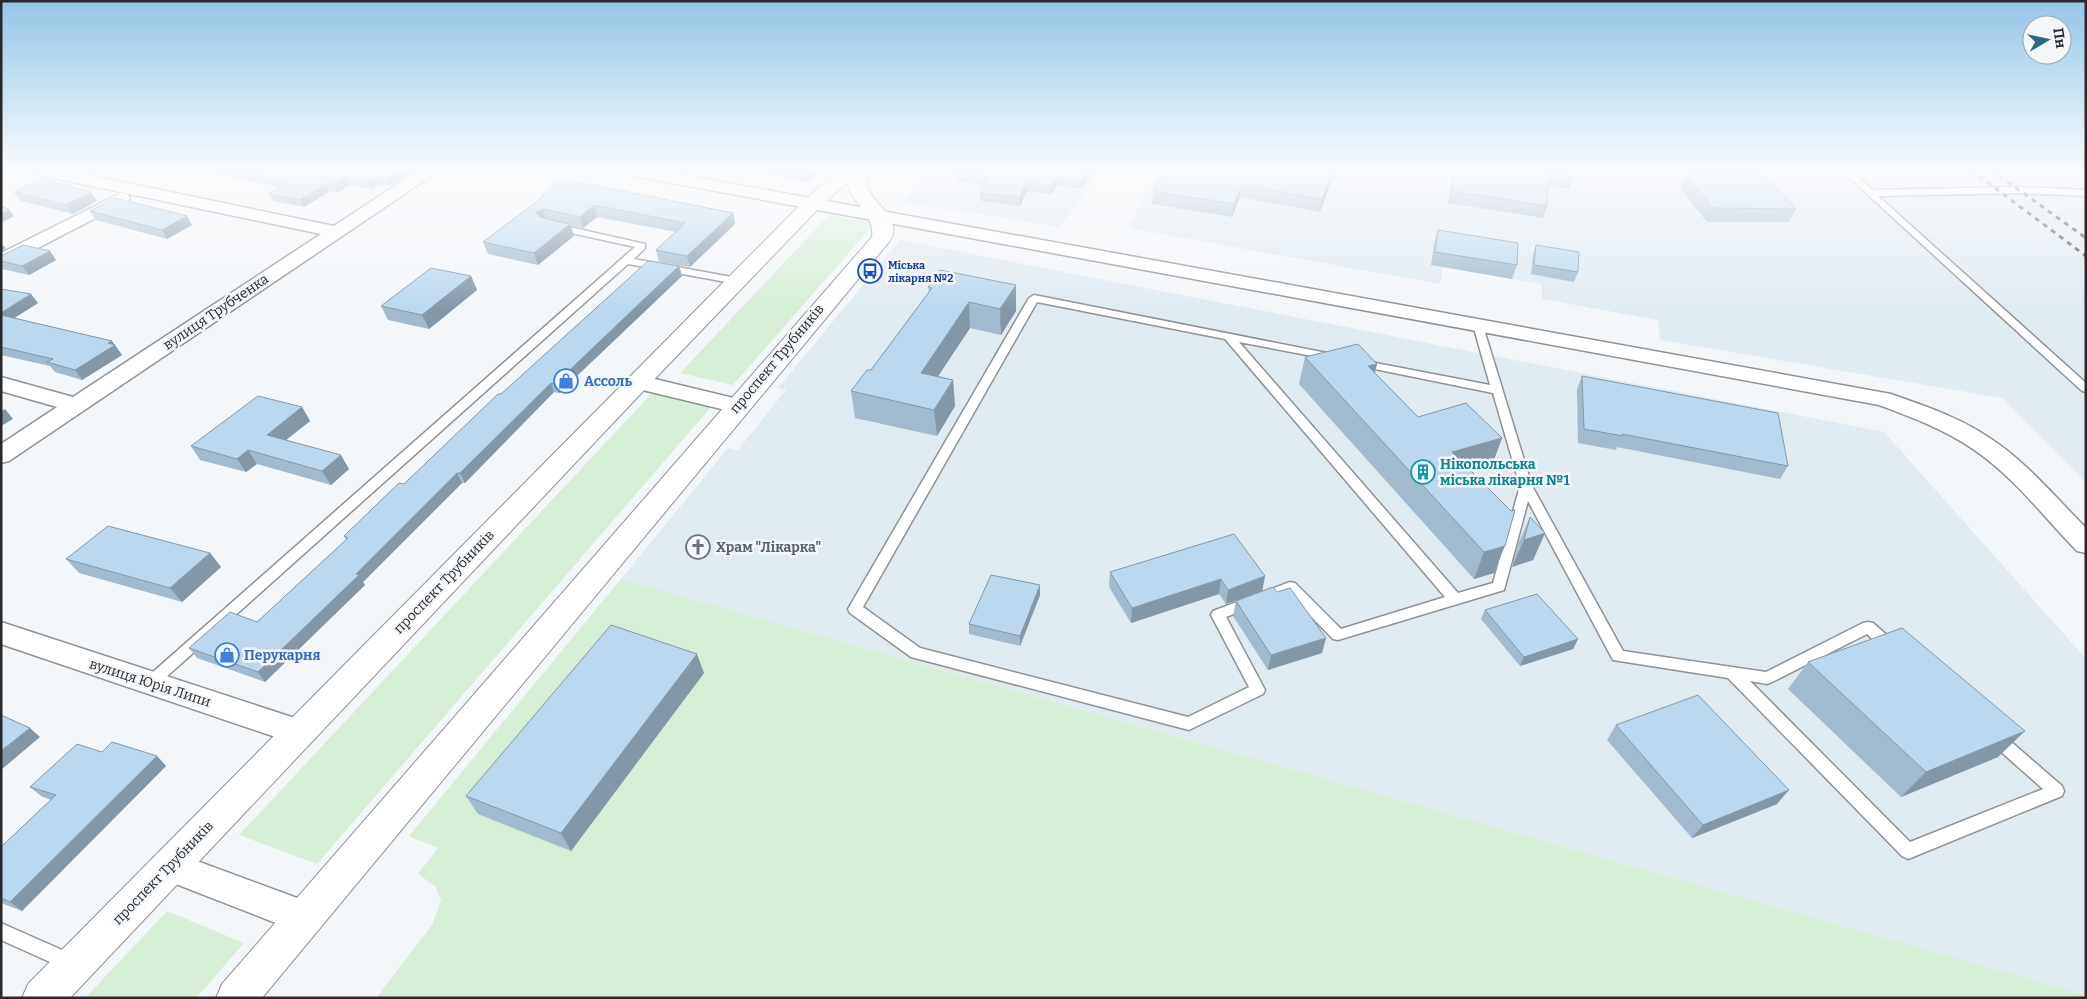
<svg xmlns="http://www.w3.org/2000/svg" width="2087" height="999" font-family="Bitter,serif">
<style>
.built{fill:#dfeaf1}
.green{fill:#d5eed5}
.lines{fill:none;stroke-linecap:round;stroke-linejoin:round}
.lane-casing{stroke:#8f9294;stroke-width:3}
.street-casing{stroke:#8f9294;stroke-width:3}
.secondary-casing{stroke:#8f9294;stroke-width:2}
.lane{fill:#fff;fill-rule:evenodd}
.street{fill:#fff;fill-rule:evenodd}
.secondary{fill:#fff;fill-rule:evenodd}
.rail{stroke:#47494a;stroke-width:3;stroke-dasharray:5 5;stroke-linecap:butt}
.wall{fill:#a1bacd}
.shaded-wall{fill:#8397a7}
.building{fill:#bbd8ee;stroke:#8397a7}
.labels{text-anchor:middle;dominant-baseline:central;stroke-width:5;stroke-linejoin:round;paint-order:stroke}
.far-transit-label{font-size:11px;font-weight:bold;fill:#164399;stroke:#f4f7fa;text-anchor:start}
.street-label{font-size:14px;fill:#28292a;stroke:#f4f7fa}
.shop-label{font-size:14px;font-weight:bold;fill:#366cbe;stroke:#f4f7fa;text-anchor:start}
.culture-label{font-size:14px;font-weight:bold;fill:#0d838f;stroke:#f4f7fa;text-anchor:start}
.worship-label{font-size:14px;font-weight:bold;fill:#5b616d;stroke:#f4f7fa;text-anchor:start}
</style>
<rect width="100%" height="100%" fill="#f4f7fa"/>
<!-- built -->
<path class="built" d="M929,170H1103L1060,227L902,202Z
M1171,170H2086V482L2002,398L1660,340L1658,320L1542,299V284L1443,267L1440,284L1129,228L1150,184Z
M900,240L1884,432L2086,659V995L621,579L728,448L738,450L786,390L778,388Z"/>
<!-- green -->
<path class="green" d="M829,215L875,223L733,385L680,373Z
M652,393L711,407L317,864L239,835Z
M621,579L2086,995V998H376L432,925L441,900L436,887L418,874L438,848L409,836Z
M167,911L244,943L196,998H85Z"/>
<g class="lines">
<!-- lane casing -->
<g class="lane-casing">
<path id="lane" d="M1841,170H1850L1873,190L2019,187L2086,190V196L2019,193L1878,196L2086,383V392L2082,391Z
M556,224L645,244V248L634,259L737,278L742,281L737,284L628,264L155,687L150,689L145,687L143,683L145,679L635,247L553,229V225Z
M1034,295L1337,355L1338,357L1333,360L1239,342L1458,593L1493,583L1520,486L1493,393L1360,366L1355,363L1360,360L1490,385L1473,325L1474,323H1482L1532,486L1623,651L1766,672L1863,623L1868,622L1873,623L1897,644L1899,648L1897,652C1885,656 1875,641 1867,634L1772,682L1767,684L1750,681L1910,842L2043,789L1991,743L1988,738L1991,733L1996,732L2001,733L2062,786L2064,791L2062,796L1908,859L1902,856L1728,678L1613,660L1528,501L1504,590L1338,640L1333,639L1288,593L1226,617L1265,690L1263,694L1189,730L911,657L850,613L848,609L1029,298ZM1037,302L1225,339L1445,597L1341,629L1295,583L1290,582L1213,611L1211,615L1249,687L1188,717L920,648L863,607Z
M1,923L78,957L81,963L78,969L72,972L1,940Z"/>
</g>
<!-- street casing -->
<g class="street-casing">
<path id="street" d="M30,170H64L334,226L419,170H440L9,461L1,463V444L57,407L1,391V377L73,397L321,234L39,175L33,174Z
M619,170H656L1891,394C1924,406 1959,417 1988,437C2026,461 2055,497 2086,528V553L2077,551C2043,516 2013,476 1973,449C1944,429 1911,417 1879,405L628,175L622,174Z
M121,193L127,194L130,198L127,202L1,267V253Z
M638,375L746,401L749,406L746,411L738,413L630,387L627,382L630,377Z
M1,622L310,723L314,732L310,741L299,745L1,644Z
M170,851L316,905L321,917L316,929L304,934L158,877L153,866L158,855Z"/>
</g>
<!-- secondary casing -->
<g class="secondary-casing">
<path id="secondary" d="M839,170H865C866,177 866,184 869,190C877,207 904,221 889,242L262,998H216L222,984L872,237C875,213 852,205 847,183L820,207L647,387L70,998H22L28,984L806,199Z"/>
</g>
<!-- lane -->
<use href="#lane" class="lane"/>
<!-- street -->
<use href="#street" class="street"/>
<!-- secondary -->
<use href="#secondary" class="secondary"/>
<!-- rail -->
<path class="rail" d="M1971,170L2086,256
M1991,170L2086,238"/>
</g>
<!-- wall -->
<path class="wall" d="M192,170H414L389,186L379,184L372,189L349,185L337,193L329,192L304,207L273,201L269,194L280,187Z
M743,170H820L808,182Z
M1096,170L1081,189L1057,185L1051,194L1027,191L1020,206L981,201L980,193L984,185L956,181V173Z
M1165,170H1336L1320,212L1240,197L1232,217L1152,204L1153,191Z
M1453,170H1573L1574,177L1569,189L1548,186L1547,206L1543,218L1448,203Z
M1685,174L1796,209L1789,222H1707L1680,188Z
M14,192L97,201L73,214L21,201Z
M541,196L733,213L735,224L690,267L659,262L656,250L676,232L597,217L583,228L571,226L574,236L538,265L488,254L483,242L542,198Z
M90,211L187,216L192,225L167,239L96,220Z
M1438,230L1517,265L1512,279L1431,265L1434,244Z
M1536,245L1578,272L1574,282L1531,274L1533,254Z
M1,256L56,260L29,275L2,269Z
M679,266L682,276L559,393L554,392L465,483H462L363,582L365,585L265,682L197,658L189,648L257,622L346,540L344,536L404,484L501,394Z
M471,276L477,290L429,329L388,320L381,306Z
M928,287L1016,311L1001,335L970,328L938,376L953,380L955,406L937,436L855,418L851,391L871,370L929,292Z
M1,289L31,294L38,303L14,318L115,345L122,355L82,380L55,372L50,366L1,355Z
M1305,357L1377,364L1375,373L1418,417L1502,438L1492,465L1471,471L1494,573L1474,579L1299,384Z
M1582,376L1788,466L1780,479L1617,447L1616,450L1578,443L1577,390Z
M302,407L310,421L286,440L349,469L331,485L257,464L246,472L200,460L191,446Z
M1530,517L1545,533L1533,560L1512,567L1518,544Z
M210,553L221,567L182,602L79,573L66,559Z
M1110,572L1265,576L1262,591L1226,604L1219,594L1131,623L1109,587Z
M1040,585V595L1020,646L969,634V624Z
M1236,601L1322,653L1268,670L1233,616Z
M1485,610L1578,639L1573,649L1520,666L1481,619Z
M1808,662L1998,757L1901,797L1788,689Z
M704,673L571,851L478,814L466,796Z
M1616,725L1777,804L1692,838L1607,740Z
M102,752L157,756L166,766L22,911L1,903V847L51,800L41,796L30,787Z"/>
<!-- shaded-wall -->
<path class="shaded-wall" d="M400,170H414L389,186L386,179Z
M808,170H820L808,182L806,172Z
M1090,170H1096L1081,189V181Z
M1334,170H1336L1320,212L1322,199Z
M1057,176V185L1051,194V186Z
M345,177L349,185L337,193L333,185Z
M376,177L379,184L372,189L368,182Z
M1027,182V191L1020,206V197Z
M325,184L329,192L304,207L300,200Z
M1242,185L1240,197L1232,217L1234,204Z
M91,192L97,201L73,214L66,205Z
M594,205L597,217L583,228L580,217Z
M9,209L14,216L1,223V214Z
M543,209L546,220L540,223L536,212Z
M733,213L735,224L690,267L687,256Z
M187,216L192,225L167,239L162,230Z
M570,224L574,236L538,265L534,253Z
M1,243L6,248L1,252Z
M50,251L56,260L29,275L22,266Z
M679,266L682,276L559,393L555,384Z
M471,276L477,290L429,329L422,315Z
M1016,285V311L1001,335L1000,309Z
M31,294L38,303L5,324L1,319V313Z
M969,302L970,328L923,399L921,373Z
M112,341L122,355L82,380L75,370Z
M1377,364L1370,390L1368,366Z
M953,380L955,406L937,436L934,410Z
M551,383L554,392L465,483L460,473Z
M302,407L310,421L276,448L267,435Z
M5,409L13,419L1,426V411Z
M1502,438L1492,465L1443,479L1452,452Z
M248,450L257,464L246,472L237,459Z
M341,455L349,469L331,485L322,471Z
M457,473L462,483L363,582L365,585L265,682L258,672Z
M1545,533L1533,560L1512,567L1524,540Z
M1505,546L1494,573L1474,579L1484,552Z
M210,553L221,567L182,602L170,588Z
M1265,576L1262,591L1226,604L1228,590Z
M1221,579L1219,594L1131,623L1132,608Z
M1040,585V595L1020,646V636Z
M1326,638L1322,653L1268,670L1271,655Z
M1578,639L1573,649L1520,666L1524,657Z
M697,654L704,673L571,851L561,833Z
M30,728L40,737L1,770V751Z
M2025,731L1998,757L1901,797L1926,772Z
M157,756L166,766L22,911L10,902Z
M1789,790L1777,804L1692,838L1703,825Z"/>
<!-- building -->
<path class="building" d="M227,170H400L386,179L376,177L368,182L345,177L333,185L325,184L300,200L269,194L288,182Z
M797,170H808L806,172Z
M958,170H1090L1081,181L1057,176L1051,186L1027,182L1020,197L980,193L988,177L956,173Z
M1165,170H1334L1322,199L1242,185L1234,204L1153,191Z
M1454,170H1573L1574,177L1548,173L1547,206L1451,191Z
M1685,174L1764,175L1796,209L1713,208Z
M41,179L91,192L66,205L14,192Z
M562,179L733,213L687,256L656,250L685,223L594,205L580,217L543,209L536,212L539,217L570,224L534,253L483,242L544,196H541Z
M115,198L187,216L162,230L90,211Z
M1,207L9,209L1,214Z
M1438,230L1518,243L1517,265L1435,252Z
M23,245L50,251L22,266L1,261V256Z
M1536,245L1579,252L1578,272L1534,265Z
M648,261L679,266L555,384L551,383L460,473H457L356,574L359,575L258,672L189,648L230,612L257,622L348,538L344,536L399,483L404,484L498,394H501Z
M431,268L471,276L422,315L381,306Z
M940,270L1016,285L1000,309L969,302L921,373L953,380L934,410L851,391L867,370H871L932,288L928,287Z
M1,289L31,294L1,313Z
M1,315L112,341L108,343L115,345L75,370L47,362L53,359L1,347Z
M1358,344L1377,364L1368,366L1418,417L1466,403L1502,438L1452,452L1511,511L1515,510L1505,546L1484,552L1305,357Z
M1582,376L1778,413L1788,466L1622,434L1623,436L1584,429Z
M258,396L302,407L267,435L341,455L322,471L248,450L237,459L191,446Z
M1530,517L1545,533L1524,540Z
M108,526L210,553L170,588L66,559Z
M1234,534L1265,576L1228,590L1221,579L1132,608L1110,572Z
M991,575L1040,585L1020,636L969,624Z
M1273,587L1277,592L1290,588L1326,638L1271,655L1236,601Z
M1537,594L1578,639L1524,657L1485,610Z
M611,625L697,654L561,833L466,796Z
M1902,628L2025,731L1926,772L1808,662Z
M1698,695L1789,790L1703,825L1616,725Z
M1,715L30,728L1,751Z
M112,742L157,756L10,902L1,898V847L56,795L30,787L77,744L102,752Z"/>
<!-- sky -->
<linearGradient id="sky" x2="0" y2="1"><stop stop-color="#94c6e7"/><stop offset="0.55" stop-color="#fafbfd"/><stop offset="1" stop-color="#fafbfd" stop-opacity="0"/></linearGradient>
<rect width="2087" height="310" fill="url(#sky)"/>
<!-- icons -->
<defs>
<g id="bus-ring" transform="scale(1.25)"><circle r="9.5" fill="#f4f7fa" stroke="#1a4fb4" stroke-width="1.5"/><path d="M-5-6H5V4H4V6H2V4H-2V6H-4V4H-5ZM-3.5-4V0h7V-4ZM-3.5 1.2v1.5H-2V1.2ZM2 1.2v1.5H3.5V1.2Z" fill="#1a4fb4"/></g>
<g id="shop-ring" transform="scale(1.25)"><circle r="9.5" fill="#f4f7fa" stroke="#3f7fe0" stroke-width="1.5"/><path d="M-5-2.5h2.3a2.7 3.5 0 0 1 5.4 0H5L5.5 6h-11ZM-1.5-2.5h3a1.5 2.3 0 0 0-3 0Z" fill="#3f7fe0"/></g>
<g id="building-ring" transform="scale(1.25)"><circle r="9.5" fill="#f4f7fa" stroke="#0f9aa8" stroke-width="1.5"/><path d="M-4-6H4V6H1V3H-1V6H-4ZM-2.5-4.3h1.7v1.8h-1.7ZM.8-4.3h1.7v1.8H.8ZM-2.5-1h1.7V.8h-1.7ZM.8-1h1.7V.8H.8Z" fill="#0f9aa8"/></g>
<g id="church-ring" transform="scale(1.25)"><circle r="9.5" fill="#f4f7fa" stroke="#6b7280" stroke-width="1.5"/><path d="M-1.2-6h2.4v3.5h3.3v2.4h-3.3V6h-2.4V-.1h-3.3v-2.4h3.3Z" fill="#6b7280"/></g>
</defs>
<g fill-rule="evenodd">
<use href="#bus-ring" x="870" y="271"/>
<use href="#shop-ring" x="566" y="381"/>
<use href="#building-ring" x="1423" y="472"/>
<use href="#church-ring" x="698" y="547"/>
<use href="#shop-ring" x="227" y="655"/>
</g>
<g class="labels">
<!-- far-transit labels -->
<g class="far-transit-label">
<text x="888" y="265">Міська<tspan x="888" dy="13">лікарня №2</tspan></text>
</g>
<!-- street labels -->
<g class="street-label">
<text transform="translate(216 312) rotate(-34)">вулиця Трубченка</text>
<text transform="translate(777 359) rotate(-50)">проспект Трубників</text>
<text transform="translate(444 582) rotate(-46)">проспект Трубників</text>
<text transform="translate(150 683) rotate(18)">вулиця Юрія Липи</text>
<text transform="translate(163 873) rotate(-46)">проспект Трубників</text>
</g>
<!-- shop labels -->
<g class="shop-label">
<text x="584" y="381">Ассоль</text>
<text x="244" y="655">Перукарня</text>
</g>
<!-- culture labels -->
<g class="culture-label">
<text x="1440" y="464">Нікопольська<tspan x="1440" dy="16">міська лікарня №1</tspan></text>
</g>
<!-- worship labels -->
<g class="worship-label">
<text x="716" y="547">Храм "Лікарка"</text>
</g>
</g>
<!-- border -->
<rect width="2087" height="999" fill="none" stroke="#28292a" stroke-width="5"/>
<!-- north arrow -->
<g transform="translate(2047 40) rotate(81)"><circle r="24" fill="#f4f7fa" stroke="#a2a5a7"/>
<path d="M0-4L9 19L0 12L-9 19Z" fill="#2d6a80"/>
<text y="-8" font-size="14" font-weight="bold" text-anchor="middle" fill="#28292a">Пн</text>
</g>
</svg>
